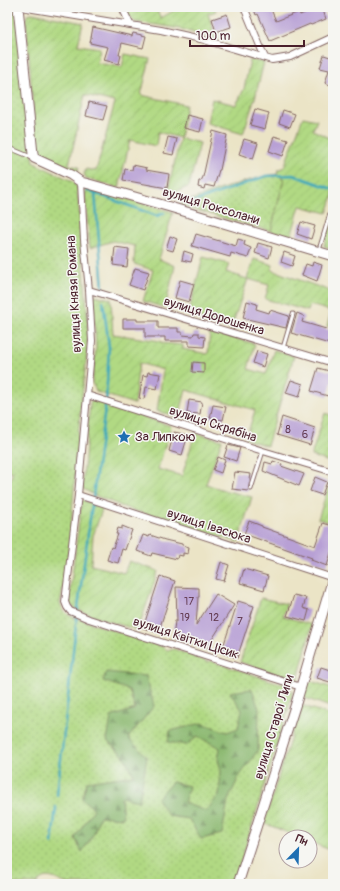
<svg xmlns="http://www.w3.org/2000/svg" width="340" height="891" font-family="Pangolin,sans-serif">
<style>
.grass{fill:url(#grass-dots);stroke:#7e7c57}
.forest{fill:url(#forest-firs);stroke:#6b6c4e}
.garden{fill:url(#garden-furrows);stroke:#7e7c57}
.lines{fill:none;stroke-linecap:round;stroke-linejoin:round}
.stream{stroke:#3ca9bb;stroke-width:2.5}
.building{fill:#b8a0d5}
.lane-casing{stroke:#826461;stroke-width:5}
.street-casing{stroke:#826461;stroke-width:8}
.secondary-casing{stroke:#826461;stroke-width:11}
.lane{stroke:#fff;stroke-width:3}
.street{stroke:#fff;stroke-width:6}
.secondary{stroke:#fff;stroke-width:9}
.labels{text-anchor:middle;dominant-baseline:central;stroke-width:3;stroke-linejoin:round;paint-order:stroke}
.number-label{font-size:11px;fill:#663f56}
.street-label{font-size:13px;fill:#4a1f2b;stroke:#f6f6f2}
.poi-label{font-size:13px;fill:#4a1f2b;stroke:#f6f6f2;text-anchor:start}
</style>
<defs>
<pattern id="grass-dots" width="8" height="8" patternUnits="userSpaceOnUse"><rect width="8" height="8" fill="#b1d983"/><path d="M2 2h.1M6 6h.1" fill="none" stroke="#9aba71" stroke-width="1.8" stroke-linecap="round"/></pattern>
<pattern id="forest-firs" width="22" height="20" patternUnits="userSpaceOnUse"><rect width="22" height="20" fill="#8cb971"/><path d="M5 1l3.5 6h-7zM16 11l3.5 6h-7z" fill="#74965d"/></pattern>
<pattern id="garden-furrows" width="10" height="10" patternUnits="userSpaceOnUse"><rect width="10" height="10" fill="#b1d983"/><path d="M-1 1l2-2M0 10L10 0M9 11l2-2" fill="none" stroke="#9aba71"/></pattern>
</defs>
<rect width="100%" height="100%" fill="#f6f6f2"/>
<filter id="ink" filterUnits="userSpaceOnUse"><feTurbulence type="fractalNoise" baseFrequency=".025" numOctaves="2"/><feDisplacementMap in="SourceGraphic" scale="8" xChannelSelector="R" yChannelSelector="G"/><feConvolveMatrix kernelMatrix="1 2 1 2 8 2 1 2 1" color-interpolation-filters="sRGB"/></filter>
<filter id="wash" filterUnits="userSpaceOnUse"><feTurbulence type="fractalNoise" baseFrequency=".012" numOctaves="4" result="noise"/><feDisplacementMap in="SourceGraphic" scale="16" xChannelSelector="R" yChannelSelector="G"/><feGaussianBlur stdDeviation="0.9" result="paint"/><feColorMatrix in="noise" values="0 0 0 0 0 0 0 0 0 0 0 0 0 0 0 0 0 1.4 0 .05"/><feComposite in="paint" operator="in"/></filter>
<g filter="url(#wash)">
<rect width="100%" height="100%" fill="#ebe4c6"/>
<!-- grass -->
<path class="grass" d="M7,7H15L34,163L72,181L77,186L87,309L88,344L80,414L68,564L60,603C62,609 64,612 70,616L163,647C166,650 169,651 174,649L208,662L211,661L285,685L292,691V696L234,884H67C57,880 44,871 37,884H7V488L13,472L7,470Z
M277,174L284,179L271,231L181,206L180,205L184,202C215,192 245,179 277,174Z"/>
<!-- forest -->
<path class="forest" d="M106,672L146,676L154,706L128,738L147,757L139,801L121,797L123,818L100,816L94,833L82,852L75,838L94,809L82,799L87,782L134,775L123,755L107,741L111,717L135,709L129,690L103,681Z
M252,689L259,709L258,750L239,777L228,800L222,834L201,839L189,819L169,816L157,799L172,782L189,786L184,803L206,811L219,795L221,771L218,759L220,748L197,736L187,745L168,742L170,731L202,723L227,732L238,728L242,710L230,692Z"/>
<!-- garden -->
<path class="garden" d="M138,7H155L161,18L180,7H214L216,11L208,14L216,37L219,40L191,31L164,26L135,22L129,16L127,11Z
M32,13L83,23L78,45L100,48L97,63L122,67L125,54L150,59L141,95L186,105L180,138L200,143L189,186L181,190L167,195L180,138L158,132L156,146L130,140L119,188L86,178L84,174L86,169L96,171L115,102L85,95L69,165L79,167L77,173L41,158L38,153L36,146L26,18L28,14Z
M250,60L264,62L255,98L243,134L207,123L212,99L236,105L244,89Z
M303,117L317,120L313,130L333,140V196L327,213L300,206L291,237L271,231L284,179L277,174L278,170L284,167Z
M88,187L173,212L159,259L175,266L165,308L143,301L153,270L134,264L135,246L113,241L90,248L85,194L86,189Z
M333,213V249L324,246Z
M203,257L229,264L226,272L247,279L254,259L273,265L272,270L333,292V328L327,326L331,311L310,305L308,311L265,299L269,285L248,279L231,328L188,315Z
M94,295L111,299L113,334L161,341L162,343L183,345V349L208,354L210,331L255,344L248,369L266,374L274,350L294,356L267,446L246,439L255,410L186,390L179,417L157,411L163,370L139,363L134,404L97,392L92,383L96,348L93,297Z
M94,400L171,426L158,469L182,476L195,433L222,440L206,484L227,491L252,497L238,542L126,508L94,495L82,488L90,404L91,401Z
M325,413L333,416V463L311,456Z
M332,476H333V523L318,519Z
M82,500L103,507L93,536L91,565L124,573L129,561L158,571L138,630C125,626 78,613 70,605L69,598Z
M261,598L287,604L283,616L312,625L298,679L296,681L240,662Z
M307,680L333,688V708L302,697Z
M301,705L333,716V851L310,842V837H298L264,823Z"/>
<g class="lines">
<!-- stream -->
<path class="stream" d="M86,190L157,216L164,213
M95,193L103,288
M188,204L266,176L293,175L333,189
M57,795L77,615L106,401L109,347L103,301
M52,843L56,807"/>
</g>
<g id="blocks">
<!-- building -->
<path class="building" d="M259,7H270L276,21L299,12L300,15L319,7H322L326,19L311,25L310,24L270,41L258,14L256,15L254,9Z
M227,14L231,27L216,32L212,19Z
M93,27L132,36L133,33L146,36L143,48L122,43L119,55H121L119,64L104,60L108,47L90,43Z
M324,55L333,58V86L325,83L329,70L320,68Z
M89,102L107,106L103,120L86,116Z
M255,109L269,113L265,129L250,125Z
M283,110L295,114L290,127L279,123Z
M187,115L203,119L200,132L184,128Z
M213,131L227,135L220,170H219L214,187L205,185L204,189L198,187L199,181H201L203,177Z
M274,136L288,140L283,156L269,151Z
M168,137L177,139L173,155L164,153Z
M244,139L258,143L253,159L239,154Z
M133,165L147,168L146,170L169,174L167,188L123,180L125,169L132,170Z
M301,222L315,226L311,239L297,234Z
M196,234L236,246L238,239L245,241L244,245L251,248L248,258L231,253L230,257L192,246Z
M170,236L177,239L173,251L166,249Z
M258,243L272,247L269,258L255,253Z
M115,247L129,249L127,267L113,265Z
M184,251L193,254L191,262L182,260Z
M284,252L295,256L292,266L281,262Z
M313,262L322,265L317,281L302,275L306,264L312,266Z
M135,268L149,272L143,290L129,285Z
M180,280L194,284L189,302L175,298Z
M247,301L257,304L256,309L269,313L270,310L289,316L286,328L243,318Z
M297,313L304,316L302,322L333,331V345L291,333Z
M123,319H137V321H158V328H178V332H182V335L193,336L194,333H199V336L205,337L204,347L189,346V341H165V337H145V328H123Z
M257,351L267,354L263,367L253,363Z
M193,362L204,363V373L192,372Z
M318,368L333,372V378L328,396L311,391Z
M148,372L160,374L157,389L146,387L144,399L139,398L143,375L147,376Z
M291,380L303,384L299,397L286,393Z
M189,400L202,402L200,414L187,413Z
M213,405L226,407L223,420L210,418Z
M282,417L315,428L310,445L277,435Z
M174,432L188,435L182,455L169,451Z
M228,445L240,448L236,461L224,457Z
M218,457L225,460L221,473L213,470Z
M273,461L282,464L281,466L304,474L299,486L263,471L265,462L272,464Z
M235,472L251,474L248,491L232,489Z
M315,477L327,482L322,495L310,491Z
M249,521L262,526V527L315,546L323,523L333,526V546L327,566L311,560L312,558L244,534Z
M122,526L132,530L125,550L122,549L118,563L107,560L111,547L113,548L118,534H116L118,528L122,529Z
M143,535L149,537L150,535L165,540L182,544V545L189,547L188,554L183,553V556L178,555L177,559L152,553L151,556L137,551Z
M221,562L229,565L224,581L216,579Z
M244,569L268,576L264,590L240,583Z
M160,576L175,581L158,633L143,628Z
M176,587L199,588V597H198L196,625L216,594L234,605L211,641H212L208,648L193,639L173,638L175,621H177Z
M294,595L306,598L303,608L309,610L306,621L287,616Z
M238,601L254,606L237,658L221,653Z
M321,667L333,671V683L317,678Z"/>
</g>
</g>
<g filter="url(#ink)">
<use href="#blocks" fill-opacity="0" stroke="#826461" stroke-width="1"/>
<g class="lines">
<!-- lane casing -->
<g class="lane-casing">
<path id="lane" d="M7,147L31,157
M319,250L333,204
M283,348L293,314
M251,489L263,451"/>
</g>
<!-- street casing -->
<g class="street-casing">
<path id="street" d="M21,7L161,30L201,39L272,60L290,57L333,37
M122,7L130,24
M244,7L265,58
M81,182L84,240L89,290L92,341L78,495L65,602L67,607L70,611L89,619L301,687
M89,290L333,363
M87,395L263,451L333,472
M78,495L333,578"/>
</g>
<!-- secondary casing -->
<g class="secondary-casing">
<path id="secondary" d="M18,7L33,154L34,158L71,175L81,182L89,184L170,207L333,256
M238,884L297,700L333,578"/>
</g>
<!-- lane -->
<use href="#lane" class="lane"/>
<!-- street -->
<use href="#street" class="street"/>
<!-- secondary -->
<use href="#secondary" class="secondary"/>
</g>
</g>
<!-- icons -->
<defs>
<g id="sight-bare" transform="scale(1.08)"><path d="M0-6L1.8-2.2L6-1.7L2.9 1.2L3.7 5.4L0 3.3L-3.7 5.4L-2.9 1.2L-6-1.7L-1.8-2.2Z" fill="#1f6fb2" stroke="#f6f6f2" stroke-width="2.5" paint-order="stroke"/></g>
</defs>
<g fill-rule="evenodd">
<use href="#sight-bare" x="124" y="437"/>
</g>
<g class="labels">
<!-- number labels -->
<g class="number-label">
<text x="288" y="429">8</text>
<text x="305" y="434">6</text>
<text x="189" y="601">17</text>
<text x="185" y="617">19</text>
<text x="214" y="617">12</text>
<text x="240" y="621">7</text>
</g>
<!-- street labels -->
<g class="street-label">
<text transform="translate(211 206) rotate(17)">вулиця Роксолани</text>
<text transform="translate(74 294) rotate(-93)">вулиця Князя Романа</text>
<text transform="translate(214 316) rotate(17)">вулиця Дорошенка</text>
<text transform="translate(213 424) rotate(18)">вулиця Скрябіна</text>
<text transform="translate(209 526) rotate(18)">вулиця Івасюка</text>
<text transform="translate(186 638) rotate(18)">вулиця Квітки Цісик</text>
<text transform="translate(274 727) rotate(-73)">вулиця Старої Липи</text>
</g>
<!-- poi labels -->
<g class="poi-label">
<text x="135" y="437">За Липкою</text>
</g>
</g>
<!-- margin -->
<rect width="340" height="891" fill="none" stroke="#f6f6f2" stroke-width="24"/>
<!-- north arrow -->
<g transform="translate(298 849) rotate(23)"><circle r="19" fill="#f6f6f2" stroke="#b1a0a2"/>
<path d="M0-3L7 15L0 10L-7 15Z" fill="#1f6fb2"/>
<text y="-6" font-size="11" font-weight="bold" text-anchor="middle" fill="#4a1f2b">Пн</text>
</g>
<!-- scale -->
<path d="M190 40v6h114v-6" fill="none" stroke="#4a1f2b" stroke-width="2"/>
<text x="196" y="40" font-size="12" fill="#4a1f2b" stroke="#f6f6f2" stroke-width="3" paint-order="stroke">100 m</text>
</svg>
